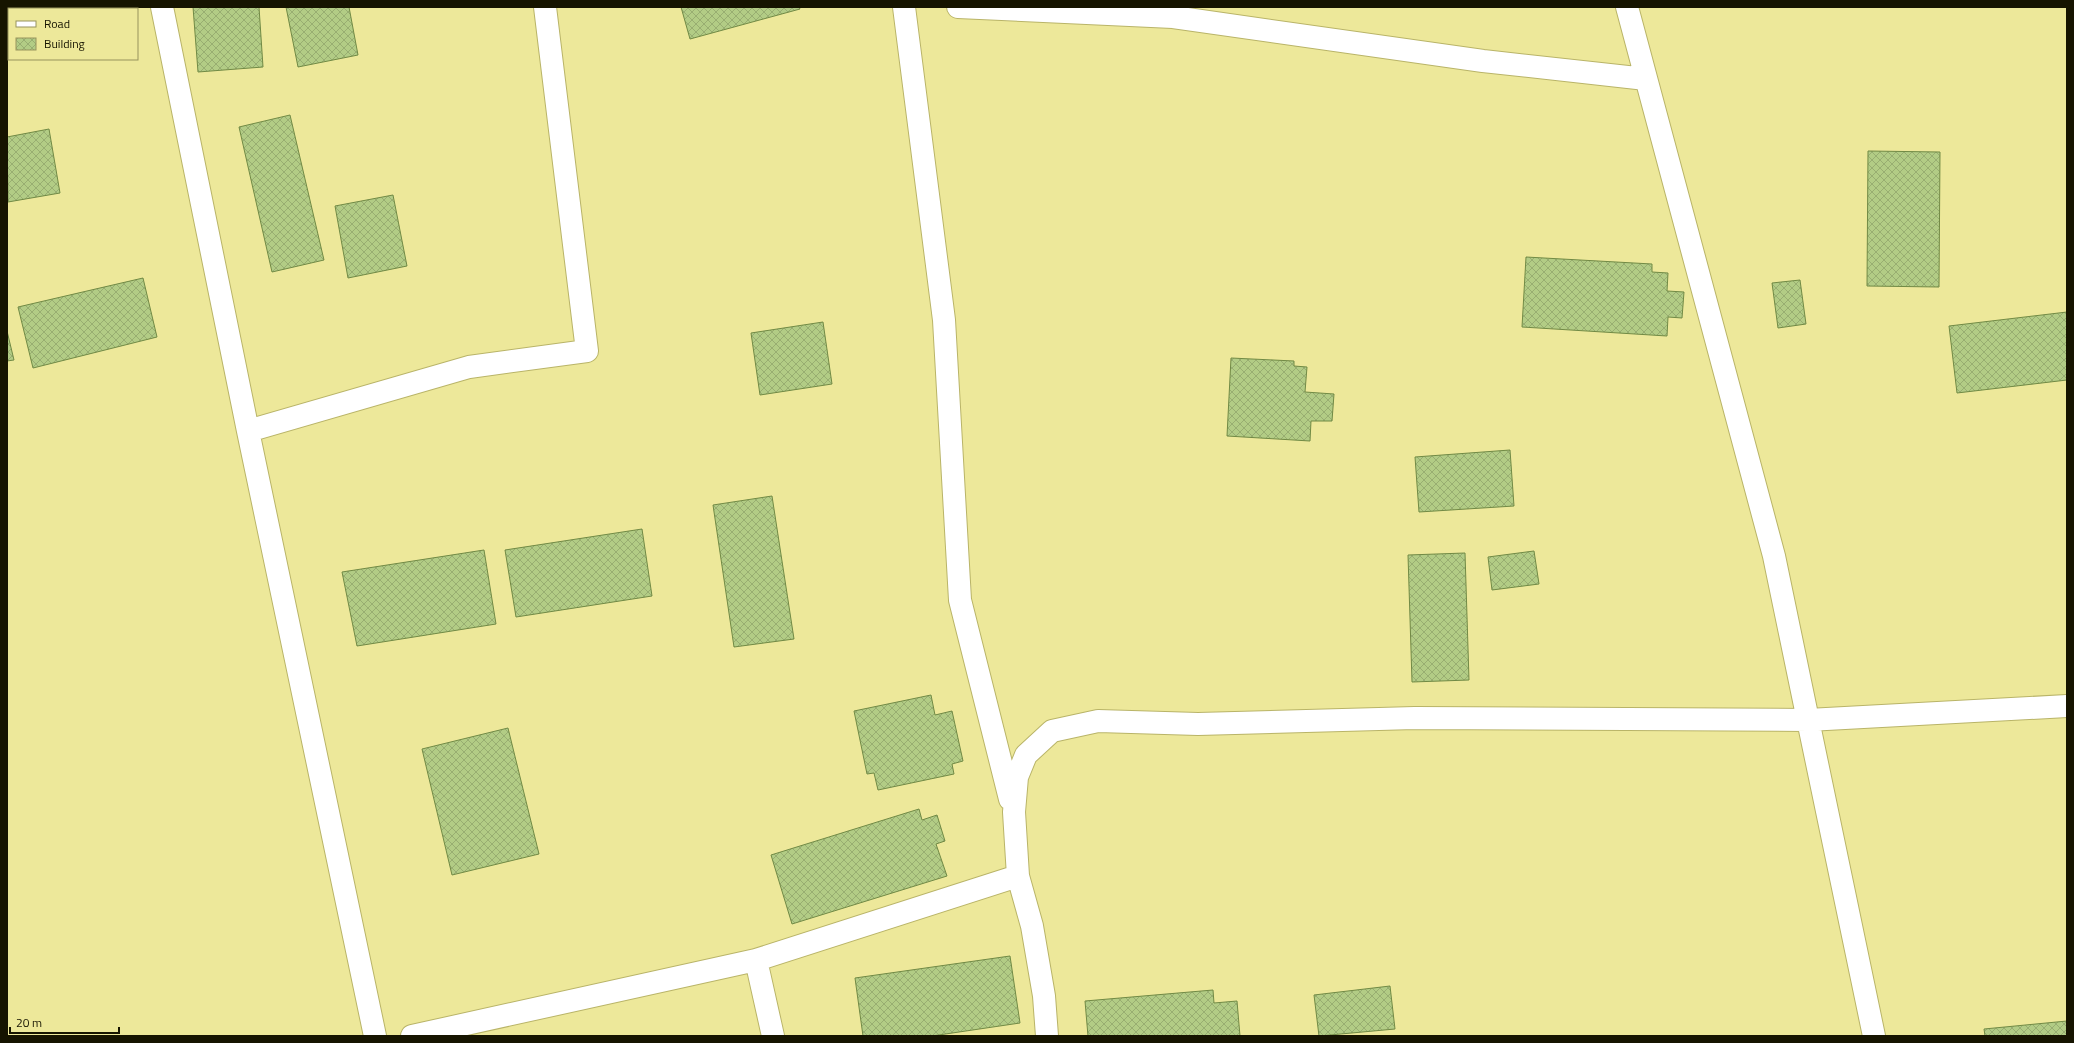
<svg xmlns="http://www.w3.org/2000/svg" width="2074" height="1043" font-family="'Titillium Web',sans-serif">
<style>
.building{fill:url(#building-cross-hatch);stroke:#718a45}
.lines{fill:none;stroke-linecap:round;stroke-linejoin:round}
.street-casing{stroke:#b9b468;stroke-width:24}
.street{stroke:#fff;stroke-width:22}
</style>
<defs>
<pattern id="building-cross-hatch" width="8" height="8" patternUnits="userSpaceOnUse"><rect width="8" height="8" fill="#b2cc85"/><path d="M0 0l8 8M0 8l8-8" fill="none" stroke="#98ae71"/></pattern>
</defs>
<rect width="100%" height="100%" fill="#ede89a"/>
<!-- building -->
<path class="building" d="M193,7H259L263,67L198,72Z
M286,7H349L358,55L298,67Z
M681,7H799L800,9L690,39Z
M290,115L324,260L272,272L239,127Z
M49,129L60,193L8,202L7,137Z
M1868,151L1940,152L1939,287L1867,286Z
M393,195L407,266L348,278L335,206Z
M1526,257L1652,264V272L1668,273L1667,291L1684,292L1682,318L1668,317L1667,336L1522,327Z
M143,278L157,337L33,368L18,307Z
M1800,280L1806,324L1778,328L1772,283Z
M2067,312V380L1957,393L1949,326Z
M823,322L832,384L760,395L751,333Z
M7,331L14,360L7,361Z
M1231,358L1294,361V366L1307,367L1305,392L1334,394L1332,421H1311L1310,441L1227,436Z
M1510,450L1514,506L1419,512L1415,457Z
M772,496L794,639L734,647L713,505Z
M642,529L652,596L516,617L505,550Z
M484,550L496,624L357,646L342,572Z
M1534,551L1539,584L1492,590L1488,557Z
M1465,553L1469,680L1412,682L1408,555Z
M931,695L935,715L952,711L963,761L952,764L954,774L878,790L874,773L867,774L854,711Z
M508,728L539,854L452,875L422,749Z
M919,809L922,820L937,815L945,841L936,844L947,876L792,924L771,855Z
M1010,956L1020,1023L932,1036H863L855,978Z
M1390,986L1395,1029L1319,1036L1314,995Z
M1213,990L1214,1003L1237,1001L1240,1036H1088L1085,1001Z
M2067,1021V1036H1985L1984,1029Z"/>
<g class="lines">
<!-- street casing -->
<g class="street-casing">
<path id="street" d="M162,7L248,431L375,1036
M904,7L944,320L960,600L1010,799
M958,7L1173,17L1483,61L1646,79
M1627,7L1774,556L1808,720L2067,706
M248,431L469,367L587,351L545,7
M1018,876L1032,926L1044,996L1047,1036
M756,960L773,1036
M412,1036L756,960L1018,876L1014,812L1017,777L1026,755L1052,731L1098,721L1198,724L1415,718L1808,720L1874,1036"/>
</g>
<!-- street -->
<use href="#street" class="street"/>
</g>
<!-- border -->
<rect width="2074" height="1043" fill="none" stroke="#161400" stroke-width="16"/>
<!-- legend -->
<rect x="8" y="8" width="130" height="52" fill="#ede89a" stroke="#97935c"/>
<rect x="16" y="21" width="20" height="6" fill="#ffffff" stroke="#97935c"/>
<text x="44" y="28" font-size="12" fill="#161400">Road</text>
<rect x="16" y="38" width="20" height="12" fill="url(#building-cross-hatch)" stroke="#97935c"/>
<text x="44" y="48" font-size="12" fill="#161400">Building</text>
<!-- scale -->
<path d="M10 1027v6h109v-6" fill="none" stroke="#161400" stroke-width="2"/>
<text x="16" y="1027" font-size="12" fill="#161400" stroke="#ede89a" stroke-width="3" paint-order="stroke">20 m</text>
</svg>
